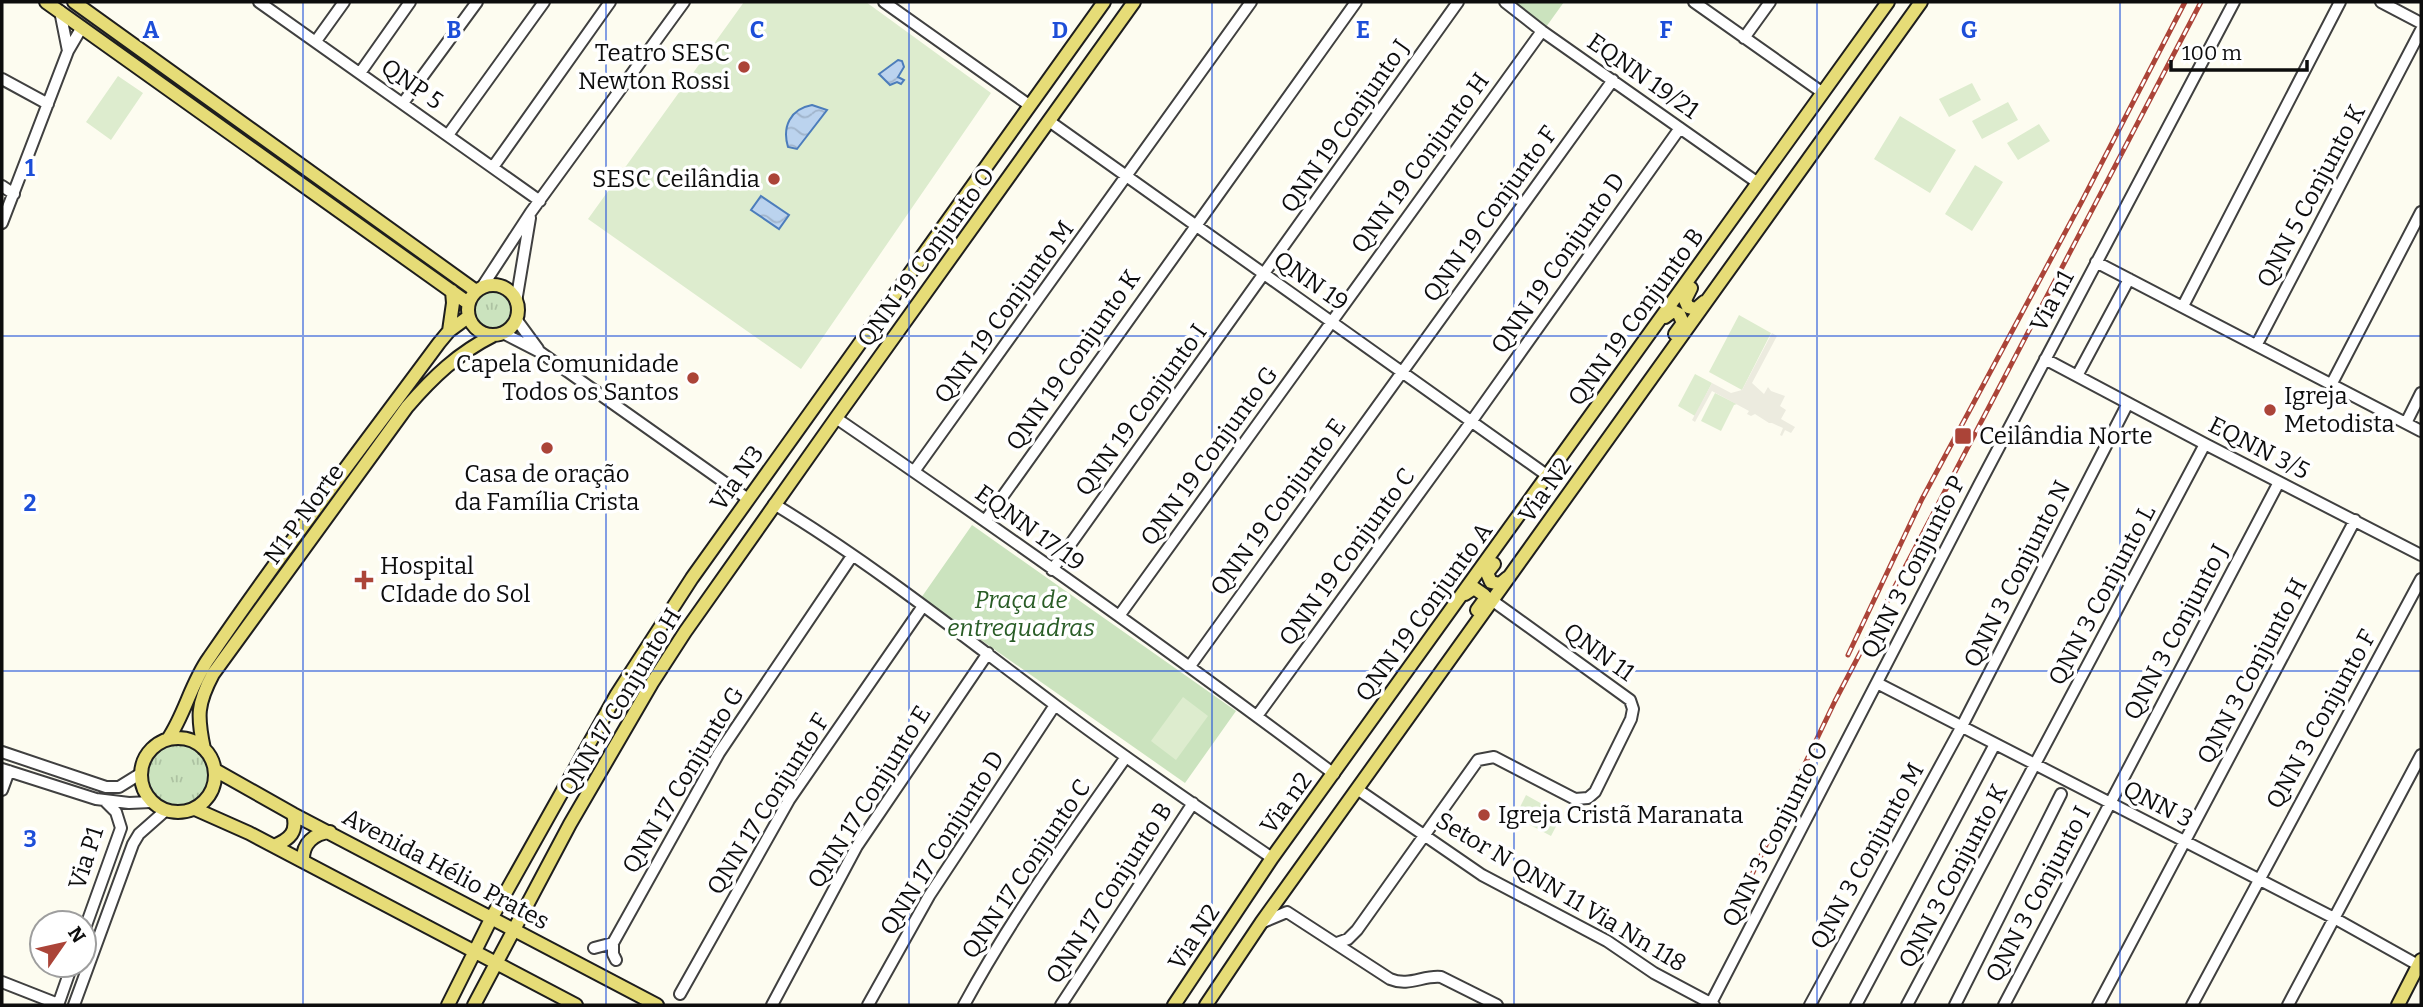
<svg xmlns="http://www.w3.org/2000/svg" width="2423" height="1007" font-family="Bitter,serif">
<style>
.grass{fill:url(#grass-tufts)}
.park{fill:#cbe3be}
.pitch{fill:#ddecce}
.plaza{fill:#ecebdf}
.water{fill:url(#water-waves);stroke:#4c7dbb;stroke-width:2}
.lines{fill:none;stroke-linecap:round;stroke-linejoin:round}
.minor-casing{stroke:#404040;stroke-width:14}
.major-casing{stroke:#1e1e1e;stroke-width:16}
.minor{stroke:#fff;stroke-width:10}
.major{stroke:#e6dc77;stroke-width:12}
.rail-casing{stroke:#ab4438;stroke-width:5}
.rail{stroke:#fff;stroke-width:2.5;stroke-dasharray:8;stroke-linecap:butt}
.grid{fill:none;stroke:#1d4ed8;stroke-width:2;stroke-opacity:0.55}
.poi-dot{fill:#ab4438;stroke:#fff;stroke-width:2.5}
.labels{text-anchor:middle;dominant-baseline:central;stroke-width:7;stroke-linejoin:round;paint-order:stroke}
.poi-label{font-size:24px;fill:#0d0d0d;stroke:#fff;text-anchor:start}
.street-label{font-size:24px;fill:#0d0d0d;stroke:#fff}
.park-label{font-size:24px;font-style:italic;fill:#295c26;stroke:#fff}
.grid-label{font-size:23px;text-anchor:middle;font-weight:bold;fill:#1d4ed8;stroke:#fff;stroke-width:7;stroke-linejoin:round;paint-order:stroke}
</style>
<defs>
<pattern id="grass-tufts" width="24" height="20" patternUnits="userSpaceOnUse" patternTransform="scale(1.75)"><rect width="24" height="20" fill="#cbe3be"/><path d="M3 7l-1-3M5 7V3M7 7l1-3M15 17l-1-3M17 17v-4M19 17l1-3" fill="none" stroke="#adc2a2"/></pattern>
<pattern id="water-waves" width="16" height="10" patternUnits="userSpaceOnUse" patternTransform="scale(1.75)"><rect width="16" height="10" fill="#bbd3ee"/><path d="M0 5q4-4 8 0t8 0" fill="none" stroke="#a0b4cb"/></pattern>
</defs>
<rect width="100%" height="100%" fill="#fdfcf0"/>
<!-- grass -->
<path class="grass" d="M473 310a20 20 0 1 1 40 0a20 20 0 1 1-40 0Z
M146 776a32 32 0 1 1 64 0a32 32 0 1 1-64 0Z"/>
<!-- park -->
<path class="park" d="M1511,2H1564L1546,27Z
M972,525L1236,711L1185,783L921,598Z"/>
<!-- pitch -->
<path class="pitch" d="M744,2H866L991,93L801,369L588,219Z
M118,76L143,93L111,140L86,122Z
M1972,83L1981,100L1949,117L1939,99Z
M2008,102L2018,120L1982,139L1972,121Z
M1900,116L1956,150L1930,193L1874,159Z
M2039,124L2050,141L2018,160L2007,143Z
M1975,165L2003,182L1972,231L1945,214Z
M1739,315L1771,333L1742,390L1709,372Z
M1695,374L1712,383L1695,416L1678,406Z
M1715,393L1737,404L1734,405L1721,431L1701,421Z
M1183,697L1208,716L1176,760L1151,741Z
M1526,795L1562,815L1551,836L1515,817Z"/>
<!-- plaza -->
<path class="plaza" d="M1772,333L1777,336L1752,383L1764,394L1768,387L1771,391L1785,396L1780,406L1786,410L1781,419L1795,427L1791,433L1785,430L1782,436L1780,435L1783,428L1772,423H1769L1755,414L1751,416L1747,414L1749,411L1712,391L1695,422L1692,420L1712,383L1731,393L1742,390Z"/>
<!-- water -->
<path class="water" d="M898,60L902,61L904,67L898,77L904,80L901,84L897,82L890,85L879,74Z
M812,105L827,110L797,149L788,147C782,127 790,109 812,105Z
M761,196L789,215L779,229L751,210Z"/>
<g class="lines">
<!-- minor casing -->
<g class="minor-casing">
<path id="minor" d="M259,2L540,201
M884,2L1029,105
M1505,2L1542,31L1758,183
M1694,2L1823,93
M2381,2L2421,23
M60,11L68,51
M1744,38L1770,2
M316,41L344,2
M360,73L410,2
M2,79L48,104
M403,103L477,2
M1049,121L1548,476
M448,135L544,2
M493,167L610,2
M2,186L14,194
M2,223L68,51L82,27
M2096,262L2421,431
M482,287L531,212L684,2
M516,302L530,218
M2183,306L2340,2
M516,319L538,349
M503,333L540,352L748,499
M2257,344L2421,30
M2045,359L2205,444L2421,555
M2077,376L2129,279
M2331,385L2421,212
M836,418C1004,533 1171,651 1334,774
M2406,423L2421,393
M915,470L1251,2
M774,504C873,564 963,636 1055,705C1126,759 1199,808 1272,858
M985,521L1356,2
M1052,570L1458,2
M1119,616L1542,31
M1190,666L1613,80
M1877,683L2334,918L2418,965
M1257,716L1471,422L1680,128
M2,752L106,787H119L140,774
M2,769L96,799L129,803L151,802
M1357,789L1482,875L1607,941L1654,973L1714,1005
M2,790L9,771
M1261,923L1287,912L1390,979C1409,987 1423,975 1441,977L1497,1005
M84,931L121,828L116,812L106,802
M613,943V954L616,960
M1337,943L1348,939L1357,930L1478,760L1494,757L1575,799L1588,798L1595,792L1631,719L1633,709L1630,700L1486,596
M594,948L613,943L719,753L852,556
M2,982L58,1004
M680,994L789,800L923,606
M58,1005L72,965
M74,1005L133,844L139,834L165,811
M772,1005L857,846L988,653
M868,1005L929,896L1055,705
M964,1005C1011,918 1069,838 1126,757
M1061,1005L1193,803
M1710,1005L1979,485L2234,2
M1810,1005L1962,726L2128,403
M1856,1005L1995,744
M1907,1005L2205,444
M1955,1005L2061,794
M2004,1005L2279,482
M2098,1005L2355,520
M2192,1005L2421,579
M2288,1005L2421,755"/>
</g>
<!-- major casing -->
<g class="major-casing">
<path id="major" d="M46,2L468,303
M74,2L476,291
M468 310a25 25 0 1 1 50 0a25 25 0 1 1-50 0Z
M1691,288L1685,300L1688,307L1696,309L1704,302
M1665,317L1673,311L1679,314L1683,323L1675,334
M449,331L453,303L452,291
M1494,564L1487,573L1491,582L1500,584L1507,578
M1465,594L1474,588L1484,595L1485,599L1477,610
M141 775a37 37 0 1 1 74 0a37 37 0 1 1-74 0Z
M168,739C185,714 191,683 209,658C282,551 362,447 439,343L449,331L468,317
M204,749C197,716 197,704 213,674L407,407C433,377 458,353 494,335
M215,770L293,814L657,1005
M195,809L249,833L576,1005
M274,846C290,839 298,832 293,814
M303,861C302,844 314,833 330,832
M448,1005L492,917L617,694L692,578L1104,2
M474,1005L570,824L652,683L685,632L836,418L1134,2
M1174,1005L1272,858L1888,2
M1206,1005L1261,923L1921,2
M2398,1005L2421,960"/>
</g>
<!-- minor -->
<use href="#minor" class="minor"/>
<!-- major -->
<use href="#major" class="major"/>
<!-- rail casing -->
<g class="rail-casing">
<path id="rail" d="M1848,655L1922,499L2082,201L2185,2
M1745,889L1835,701L2201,2"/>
</g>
<!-- rail -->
<use href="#rail" class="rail"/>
</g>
<!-- grid -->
<path class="grid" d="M303,2V1005M606,2V1005M909,2V1005M1212,2V1005M1514,2V1005M1817,2V1005M2120,2V1005M2,336H2421M2,671H2421"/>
<!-- markers -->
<g class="poi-dot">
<circle cx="744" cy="67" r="7"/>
<circle cx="774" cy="179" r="7"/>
<circle cx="693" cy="378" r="7"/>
<circle cx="2270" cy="410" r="7"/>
<rect x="1954" y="427" width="18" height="18" rx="3.5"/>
<circle cx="547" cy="448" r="7"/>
<path d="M360.5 569.5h7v7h7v7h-7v7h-7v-7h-7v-7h7z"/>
<circle cx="1484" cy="815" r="7"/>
</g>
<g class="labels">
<!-- poi labels -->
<g class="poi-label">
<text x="730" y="53" text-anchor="end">Teatro SESC<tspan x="730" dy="28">Newton Rossi</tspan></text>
<text x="760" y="179" text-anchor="end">SESC Ceilândia</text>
<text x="679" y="364" text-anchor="end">Capela Comunidade<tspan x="679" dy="28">Todos os Santos</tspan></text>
<text x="2284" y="396">Igreja<tspan x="2284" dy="28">Metodista</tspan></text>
<text x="1979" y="436">Ceilândia Norte</text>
<text x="547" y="474" text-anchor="middle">Casa de oração<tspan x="547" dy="28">da Família Crista</tspan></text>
<text x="380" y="566">Hospital<tspan x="380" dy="28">CIdade do Sol</tspan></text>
<text x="1498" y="815">Igreja Cristã Maranata</text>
</g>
<!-- street labels -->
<g class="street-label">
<text transform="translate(1643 76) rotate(35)">EQNN 19/21</text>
<text transform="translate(412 84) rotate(35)">QNP 5</text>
<text transform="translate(1345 126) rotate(-55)">QNN 19 Conjunto J</text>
<text transform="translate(1420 163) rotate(-54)">QNN 19 Conjunto H</text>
<text transform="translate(2311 196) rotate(-62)">QNN 5 Conjunto K</text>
<text transform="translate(1490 214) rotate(-54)">QNN 19 Conjunto F</text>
<text transform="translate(926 257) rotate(-54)">QNN 19 Conjunto O</text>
<text transform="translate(1558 263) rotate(-55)">QNN 19 Conjunto D</text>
<text transform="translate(1311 281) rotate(35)">QNN 19</text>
<text transform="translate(2052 301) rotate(-62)">Via n1</text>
<text transform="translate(1004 312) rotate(-54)">QNN 19 Conjunto M</text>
<text transform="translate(1636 317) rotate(-54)">QNN 19 Conjunto B</text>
<text transform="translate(1073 360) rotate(-55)">QNN 19 Conjunto K</text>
<text transform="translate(1141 410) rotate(-54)">QNN 19 Conjunto I</text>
<text transform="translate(2259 448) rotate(27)">EQNN 3/5</text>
<text transform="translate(1209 456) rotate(-54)">QNN 19 Conjunto G</text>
<text transform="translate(737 478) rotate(-55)">Via N3</text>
<text transform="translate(1545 490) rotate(-55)">Via N2</text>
<text transform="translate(1278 507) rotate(-54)">QNN 19 Conjunto E</text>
<text transform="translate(304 514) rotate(-54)">N1 P Norte</text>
<text transform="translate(1030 528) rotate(36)">EQNN 17/19</text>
<text transform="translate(1347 557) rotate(-54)">QNN 19 Conjunto C</text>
<text transform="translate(1913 567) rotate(-63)">QNN 3 Conjunto P</text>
<text transform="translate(2017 574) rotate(-63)">QNN 3 Conjunto N</text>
<text transform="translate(2102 595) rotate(-62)">QNN 3 Conjunto L</text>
<text transform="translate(1424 612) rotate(-54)">QNN 19 Conjunto A</text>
<text transform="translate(2176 632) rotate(-62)">QNN 3 Conjunto J</text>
<text transform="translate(1599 652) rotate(36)">QNN 11</text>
<text transform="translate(2252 671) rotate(-62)">QNN 3 Conjunto H</text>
<text transform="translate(620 702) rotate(-59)">QNN 17 Conjunto H</text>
<text transform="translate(2321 719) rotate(-61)">QNN 3 Conjunto F</text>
<text transform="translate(683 780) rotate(-59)">QNN 17 Conjunto G</text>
<text transform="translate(869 797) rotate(-58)">QNN 17 Conjunto E</text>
<text transform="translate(1286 803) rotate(-54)">Via n2</text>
<text transform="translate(768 804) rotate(-58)">QNN 17 Conjunto F</text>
<text transform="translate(2158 804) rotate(27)">QNN 3</text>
<text transform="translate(1775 834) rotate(-63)">QNN 3 Conjunto O</text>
<text transform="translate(942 843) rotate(-58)">QNN 17 Conjunto D</text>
<text transform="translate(1867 856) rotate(-61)">QNN 3 Conjunto M</text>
<text transform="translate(86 858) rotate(-72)">Via P1</text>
<text transform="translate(446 869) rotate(28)">Avenida Hélio Prates</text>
<text transform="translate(1026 869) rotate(-56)">QNN 17 Conjunto C</text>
<text transform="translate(1953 876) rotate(-62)">QNN 3 Conjunto K</text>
<text transform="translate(1561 892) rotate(31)">Setor N QNN 11 Via Nn 118</text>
<text transform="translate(1109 893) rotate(-57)">QNN 17 Conjunto B</text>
<text transform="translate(2038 894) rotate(-62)">QNN 3 Conjunto I</text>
<text transform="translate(1194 937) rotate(-57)">Via N2</text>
</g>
<!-- park labels -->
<g class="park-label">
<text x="1021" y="600">Praça de<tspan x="1021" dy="28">entrequadras</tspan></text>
</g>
</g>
<g class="grid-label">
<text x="151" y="38">A</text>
<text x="454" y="38">B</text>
<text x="757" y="38">C</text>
<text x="1060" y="38">D</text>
<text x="1363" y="38">E</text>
<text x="1666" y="38">F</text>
<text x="1969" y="38">G</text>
<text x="30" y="176">1</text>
<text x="30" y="511">2</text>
<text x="30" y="847">3</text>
</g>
<!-- border -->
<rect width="2423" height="1007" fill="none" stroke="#0d0d0d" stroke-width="7"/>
<!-- north arrow -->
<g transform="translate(63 944) rotate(56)"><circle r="33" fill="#ffffff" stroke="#9e9e9e" stroke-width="2"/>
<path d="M0-5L12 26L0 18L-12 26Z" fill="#ab4438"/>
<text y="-10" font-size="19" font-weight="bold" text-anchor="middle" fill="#0d0d0d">N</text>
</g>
<!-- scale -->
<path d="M2171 60v10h136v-10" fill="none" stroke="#0d0d0d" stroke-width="3.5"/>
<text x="2182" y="60" font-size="21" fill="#0d0d0d" stroke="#ffffff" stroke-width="5" paint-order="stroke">100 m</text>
</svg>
